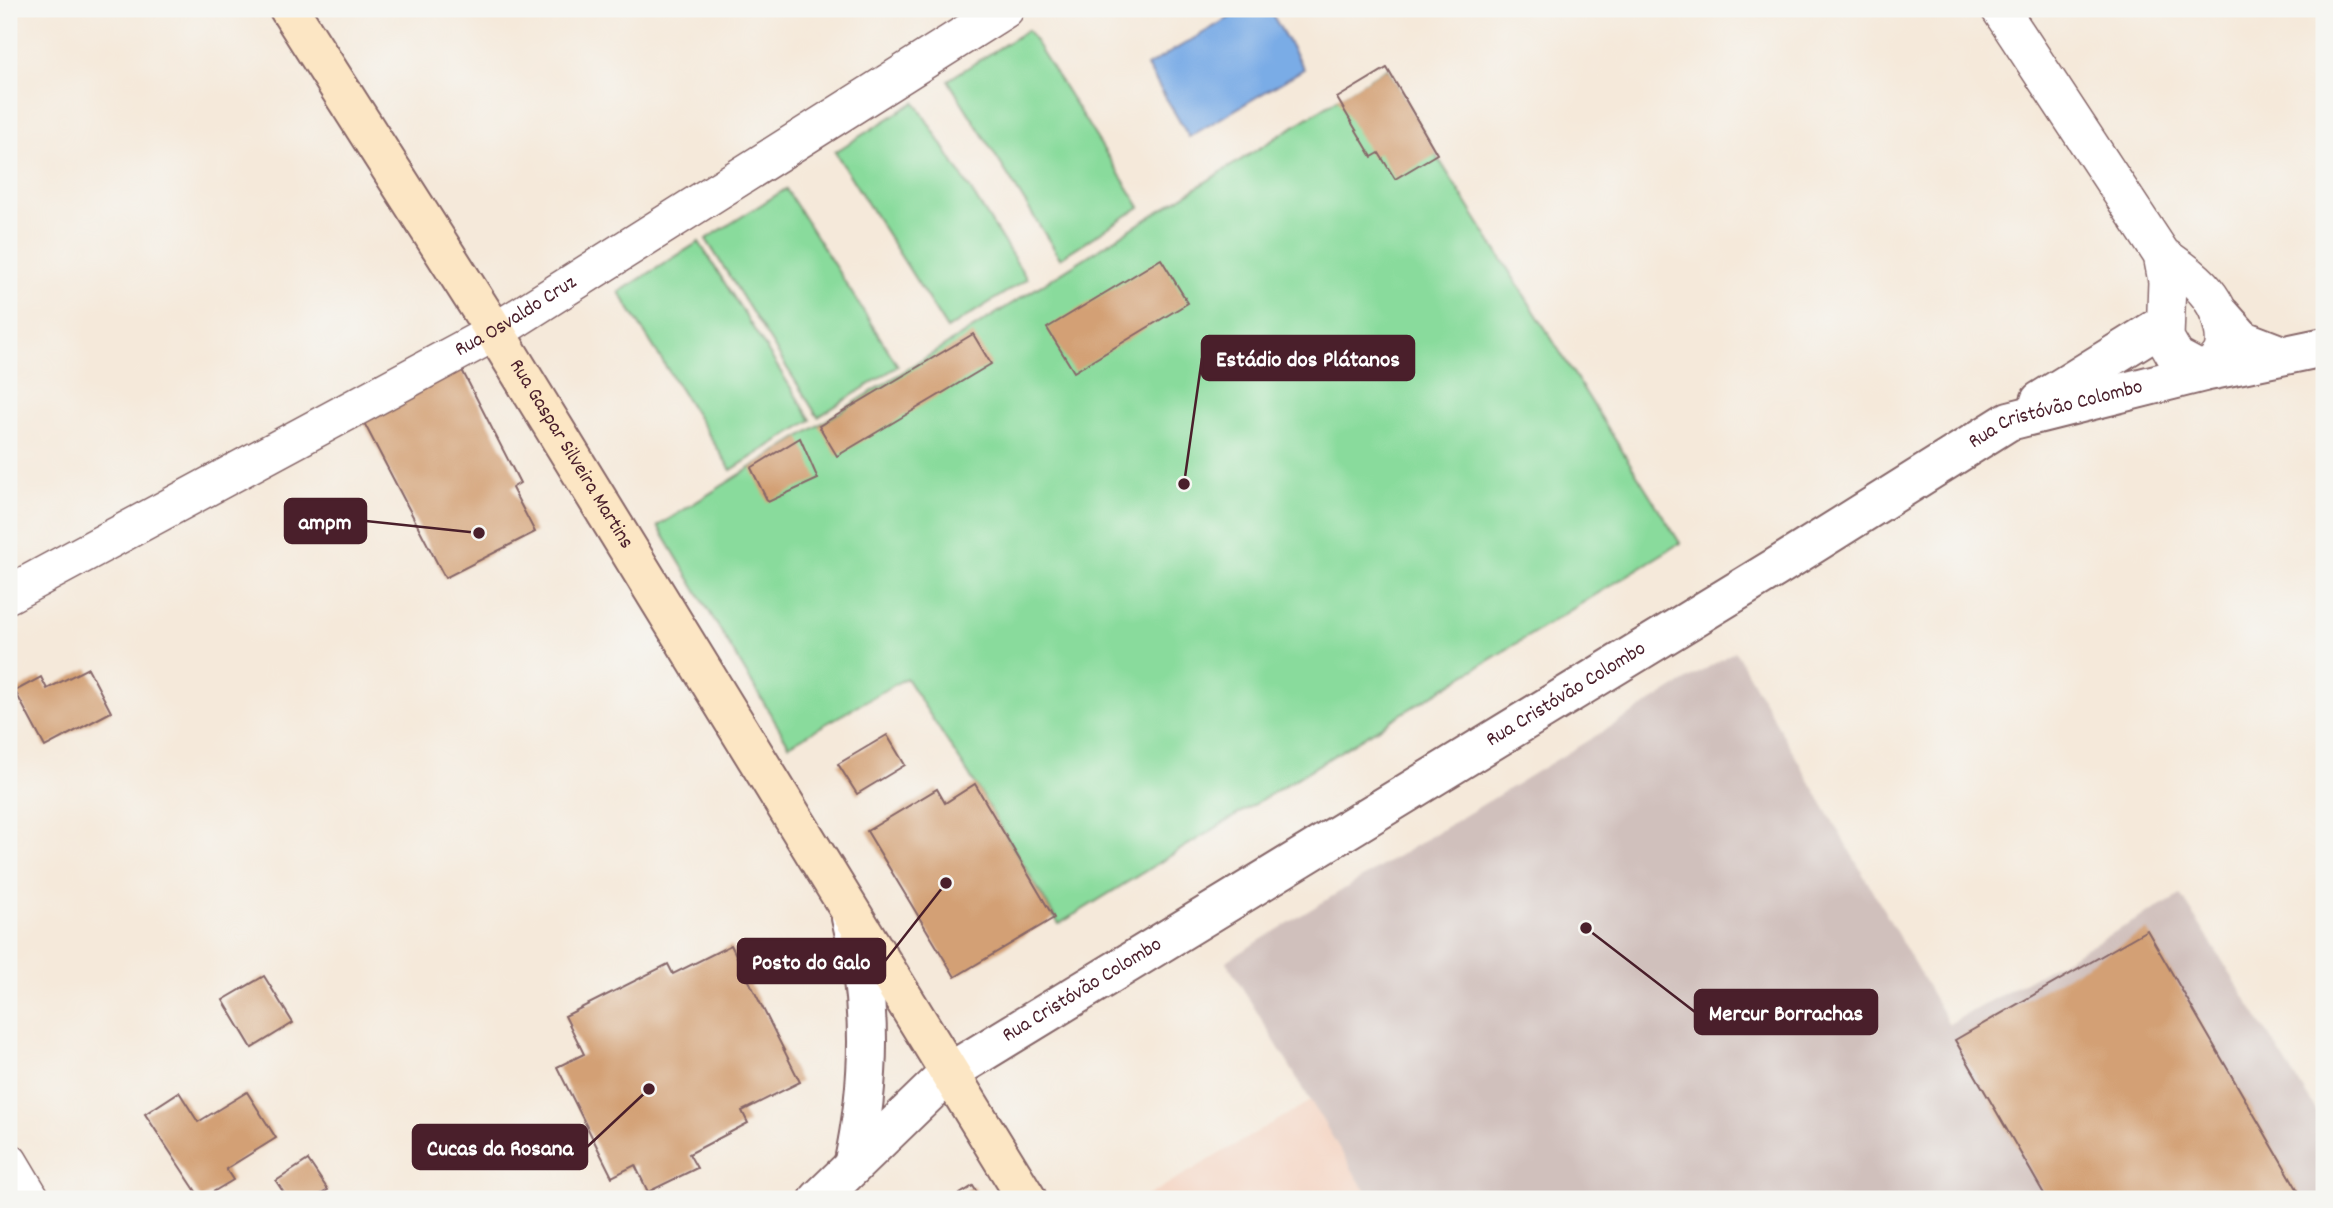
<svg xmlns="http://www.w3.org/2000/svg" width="2333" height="1208" font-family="Dekko,sans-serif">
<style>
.built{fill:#f4d3c1}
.industrial{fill:#d0c0bc}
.green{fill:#89db9c;stroke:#6a7d64;stroke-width:2}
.water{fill:#7aace6;stroke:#626688;stroke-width:2}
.building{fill:#d3a075}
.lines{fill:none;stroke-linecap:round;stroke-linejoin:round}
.minor-casing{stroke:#866668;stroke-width:40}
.tertiary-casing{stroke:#866668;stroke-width:42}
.secondary-casing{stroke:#866668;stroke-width:42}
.minor{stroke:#fff;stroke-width:37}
.tertiary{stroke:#fff;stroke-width:38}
.secondary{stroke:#fce6c4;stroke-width:38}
.labels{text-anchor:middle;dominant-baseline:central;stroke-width:5;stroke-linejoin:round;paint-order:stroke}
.street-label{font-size:21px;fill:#4a1f2b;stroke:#f6f6f2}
.leader{fill:none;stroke:#4a1f2b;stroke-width:2.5}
.callout-dot{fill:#4a1f2b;stroke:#f6f6f2;stroke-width:2.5}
.callout{fill:#4a1f2b;stroke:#4a1f2b;stroke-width:2.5}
.callout-label{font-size:23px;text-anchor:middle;font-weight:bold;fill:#fff}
</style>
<rect width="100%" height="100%" fill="#f6f6f2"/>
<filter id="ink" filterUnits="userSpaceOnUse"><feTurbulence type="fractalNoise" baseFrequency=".0143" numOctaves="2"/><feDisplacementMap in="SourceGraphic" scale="14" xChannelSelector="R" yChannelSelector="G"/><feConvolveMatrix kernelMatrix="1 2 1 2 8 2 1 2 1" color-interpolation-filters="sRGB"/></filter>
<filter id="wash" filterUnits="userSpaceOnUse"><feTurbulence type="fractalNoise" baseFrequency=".00686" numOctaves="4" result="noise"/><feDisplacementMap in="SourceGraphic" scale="28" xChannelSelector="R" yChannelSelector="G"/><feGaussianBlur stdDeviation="1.57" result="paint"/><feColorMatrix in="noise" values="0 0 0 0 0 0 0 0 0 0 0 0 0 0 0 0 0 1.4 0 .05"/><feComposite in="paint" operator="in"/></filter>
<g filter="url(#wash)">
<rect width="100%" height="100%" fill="#f5e9da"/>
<!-- built -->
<path class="built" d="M1312,1100L1370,1199H1142Z"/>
<!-- industrial -->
<path class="industrial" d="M1735,651L1949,1024L2181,895L2324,1123V1199H1370L1226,961Z"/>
<!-- green -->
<path class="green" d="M1028,30L1140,207L1060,258L948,80Z
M1387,68L1440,161L1680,543L1059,924L975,784L906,678L789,745L658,526Z
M915,102L1027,279L947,329L835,152Z
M786,189L898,366L818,417L706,239Z
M699,242L811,420L731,470L619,292Z"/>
<!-- water -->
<path class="water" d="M1244,9H1269L1304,69L1189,137L1147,66Z"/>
<g id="blocks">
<!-- building -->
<path class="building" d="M1387,68L1437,154L1395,179L1379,153L1372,157L1337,98Z
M1161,259L1188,303L1074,372L1047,328Z
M973,334L991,364L837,456L819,426Z
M460,366L520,483L512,488L535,532L445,578L361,417Z
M800,438L818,479L768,502L751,468Z
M88,668L111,712L45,747L15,691L41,677L47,689Z
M887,735L905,765L857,794L838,764Z
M975,784L1054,918L955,977L867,831L937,789L945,803Z
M2147,930L2303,1199H2047L1955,1040Z
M731,945L800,1082L742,1111L748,1123L689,1154L697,1168L648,1192L635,1165L612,1177L557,1067L584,1054L565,1016L668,964L673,974Z
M264,976L293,1023L252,1048L223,1000Z
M179,1092L198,1122L247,1092L276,1138L226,1169L233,1180L201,1199L145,1114Z
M308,1160L328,1190L313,1199H288L276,1181Z
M973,1186L981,1199H952Z"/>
</g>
</g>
<g filter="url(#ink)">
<use href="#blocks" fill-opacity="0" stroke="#866668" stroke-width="2"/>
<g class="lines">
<!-- minor casing -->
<g class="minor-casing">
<g id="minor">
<path d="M2000,9L2162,255L2167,281L2165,338L2176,357L2204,372C2209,367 2216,362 2220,356C2225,350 2225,337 2223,329C2218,294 2190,274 2162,255"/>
<path id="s1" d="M9,594L495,332L1005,9"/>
<path d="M9,1162L31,1199"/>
</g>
</g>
<!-- tertiary casing -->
<g class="tertiary-casing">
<g id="tertiary">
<path d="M2221,315L2243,340L2282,355"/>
<path d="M2040,401L2164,324"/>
<path d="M851,918C873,1002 871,1081 853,1166"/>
<path id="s2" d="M819,1199L950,1072L1775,568L2009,421L2204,372L2324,347"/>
</g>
</g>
<!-- secondary casing -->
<g class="secondary-casing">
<g id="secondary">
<path id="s3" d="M289,9L495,332L1027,1199"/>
</g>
</g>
<!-- minor -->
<use href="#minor" class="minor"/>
<!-- tertiary -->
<use href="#tertiary" class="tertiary"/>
<!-- secondary -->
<use href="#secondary" class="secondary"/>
</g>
</g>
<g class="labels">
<!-- street labels -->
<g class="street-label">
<text stroke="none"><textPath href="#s1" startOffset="578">Rua Osvaldo Cruz</textPath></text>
<text stroke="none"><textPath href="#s2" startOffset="1472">Rua Cristóvão Colombo</textPath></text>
<text stroke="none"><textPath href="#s3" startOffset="527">Rua Gaspar Silveira Martins</textPath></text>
<text stroke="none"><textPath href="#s2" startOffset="905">Rua Cristóvão Colombo</textPath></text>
<text stroke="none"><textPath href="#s2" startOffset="338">Rua Cristóvão Colombo</textPath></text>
</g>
</g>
<!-- callouts -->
<path class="leader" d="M1184 484L1202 358M479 533L366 521M946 883L885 961M1586 928L1695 1012M649 1089L587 1147"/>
<g class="callout-dot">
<circle cx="1184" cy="484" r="7"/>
<circle cx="479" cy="533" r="7"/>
<circle cx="946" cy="883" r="7"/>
<circle cx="1586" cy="928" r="7"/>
<circle cx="649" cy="1089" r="7"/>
</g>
<g class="callout">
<rect x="1202" y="336" width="212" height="44" rx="7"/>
<rect x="285" y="499" width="81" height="44" rx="7"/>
<rect x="738" y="939" width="147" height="44" rx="7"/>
<rect x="1695" y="990" width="182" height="44" rx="7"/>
<rect x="413" y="1125" width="174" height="44" rx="7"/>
</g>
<g class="callout-label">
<text x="1308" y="366">Estádio dos Plátanos</text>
<text x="325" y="529">ampm</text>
<text x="811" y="969">Posto do Galo</text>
<text x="1786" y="1020">Mercur Borrachas</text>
<text x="500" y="1155">Cucas da Rosana</text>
</g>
<!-- margin -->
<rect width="2333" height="1208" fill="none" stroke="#f6f6f2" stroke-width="35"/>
</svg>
